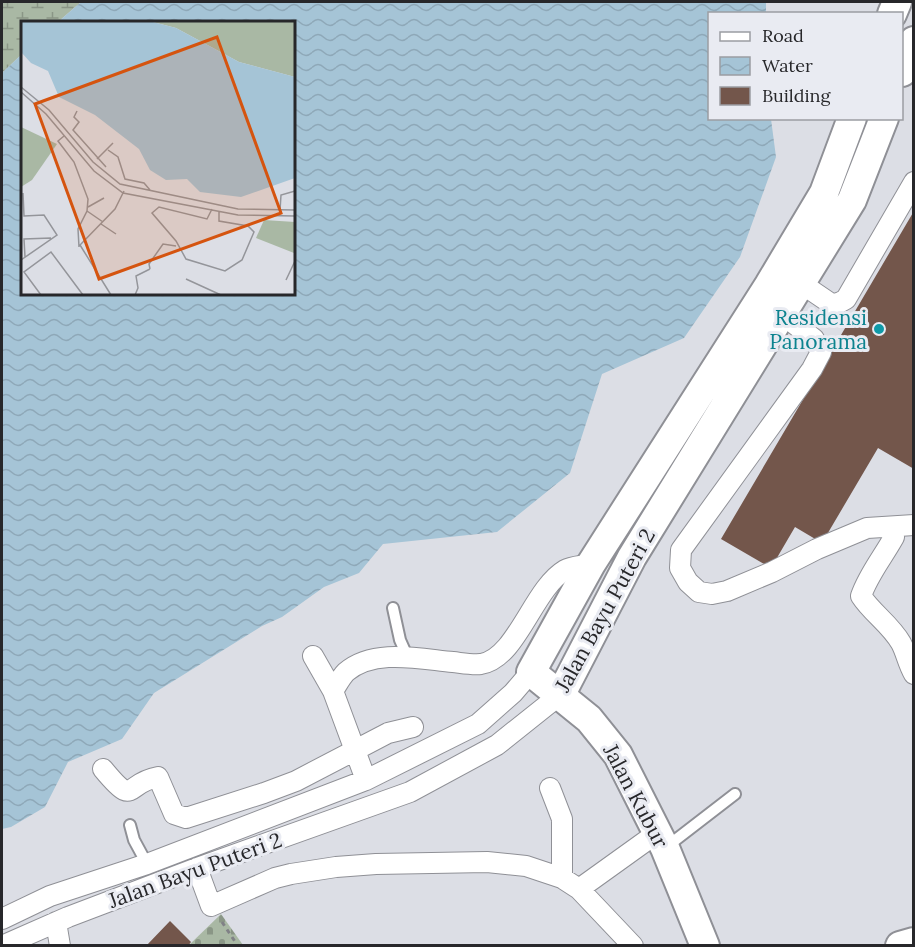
<svg xmlns="http://www.w3.org/2000/svg" width="915" height="947" font-family="Lora,serif">
<style>
.wetland{fill:url(#wetland-marsh)}
.cemetery{fill:url(#cemetery-stones)}
.water{fill:url(#water-waves)}
.building{fill:#73564b}
.lines{fill:none;stroke-linecap:round;stroke-linejoin:round}
.lane-casing{stroke:#8f9096;stroke-width:14}
.street-casing{stroke:#8f9096;stroke-width:22}
.secondary-casing{stroke:#8f9096;stroke-width:32}
.path{stroke:#808186;stroke-width:3;stroke-dasharray:4.5 4.5;stroke-linecap:butt}
.lane{stroke:#fff;stroke-width:10}
.street{stroke:#fff;stroke-width:20}
.secondary{stroke:#fff;stroke-width:28}
.culture-dot{fill:#0f9aa8;stroke:#e9ebf2;stroke-width:2}
.labels{text-anchor:middle;dominant-baseline:central;stroke-width:6;stroke-linejoin:round;paint-order:stroke}
.culture-label{font-size:21px;fill:#0d838f;stroke:#e9ebf2;text-anchor:end}
.street-label{font-size:21px;fill:#27272a;stroke:#e9ebf2}
.inset-road{fill:none;stroke:#94959a;stroke-width:1.5}
.view{fill:#d5540f;fill-opacity:0.15;stroke:#d5540f;stroke-width:3}
.inset-edge{fill:none;stroke:#27272a;stroke-width:3}
</style>
<defs>
<pattern id="wetland-marsh" width="20" height="14" patternUnits="userSpaceOnUse" patternTransform="scale(1.5)"><rect width="20" height="14" fill="#a9b8a4"/><path d="M1 5h8M5 5V1M11 12h8M15 12V8" fill="none" stroke="#8a9686"/></pattern>
<pattern id="cemetery-stones" width="16" height="16" patternUnits="userSpaceOnUse" patternTransform="scale(1.5)"><rect width="16" height="16" fill="#a9b8a4"/><path d="M2 7V4a2 2 0 0 1 4 0v3zM10 15v-3a2 2 0 0 1 4 0v3z" fill="#8a9686"/></pattern>
<pattern id="water-waves" width="16" height="10" patternUnits="userSpaceOnUse" patternTransform="scale(1.5)"><rect width="16" height="10" fill="#a5c4d6"/><path d="M0 5q4-4 8 0t8 0" fill="none" stroke="#8ea8b8"/></pattern>
</defs>
<rect width="100%" height="100%" fill="#dcdee5"/>
<!-- wetland -->
<path class="wetland" d="M2,2H81L58,22H22V54L2,73Z"/>
<!-- cemetery -->
<path class="cemetery" d="M221,914L243,945L188,946Z"/>
<!-- water -->
<path class="water" d="M81,2H766V13L710,14V118L771,119L776,157L740,257L684,338L602,374L570,473L497,532L383,544L359,573L324,587L282,617L262,626L154,693L122,739L68,762L45,807L11,827L2,829V73L22,54V294H294V22H58Z"/>
<!-- building -->
<path class="building" d="M914,211V469L878,448L822,543L795,527L771,568L721,539Z
M170,921L191,942L188,946H146Z"/>
<g class="lines">
<!-- lane casing -->
<g class="lane-casing">
<path id="lane" d="M393,608L400,640L408,658
M130,825L134,840L147,864
M665,848L735,794"/>
</g>
<!-- street casing -->
<g class="street-casing">
<path id="street" d="M802,284L830,303L837,304L846,299L914,182
M774,304L783,315L814,339L821,352L812,369L681,550L680,568L688,582L699,592L712,594L727,591L772,572L817,549L867,528L914,525
M894,537C883,557 868,575 861,596C872,613 890,624 901,643C906,652 908,664 914,674
M313,656L333,691L366,780
M333,691C337,685 341,677 346,672C374,648 420,659 453,662C462,663 472,665 481,664C517,658 533,589 565,570C572,566 583,566 591,564
M103,769C136,809 124,783 158,777L174,814L186,818L264,793L296,781L388,733L413,727
M550,788L562,819V878
M197,868L211,906L275,878L291,874L336,867L376,864L487,862L526,866L562,878L579,889L633,946
M579,889L657,833
M2,919L50,896L147,864L366,780L478,724L513,693L531,672
M56,922L60,946
M2,946L68,917L197,868L410,792L497,745L561,694"/>
</g>
<!-- secondary casing -->
<g class="secondary-casing">
<path id="secondary" d="M892,14L897,2
M902,72L914,41
M561,694L632,557L852,200L884,118
M705,946L665,848L618,755L589,719L531,672L591,564L769,285L824,193L852,118
M900,946L914,942"/>
</g>
<!-- path -->
<path class="path" d="M222,922L238,946"/>
<!-- lane -->
<use href="#lane" class="lane"/>
<!-- street -->
<use href="#street" class="street"/>
<!-- secondary -->
<use href="#secondary" class="secondary"/>
</g>
<!-- markers -->
<circle class="culture-dot" cx="879" cy="329" r="6"/>
<g class="labels">
<!-- culture labels -->
<g class="culture-label">
<text x="867" y="317">Residensi<tspan x="867" dy="24">Panorama</tspan></text>
</g>
<!-- street labels -->
<g class="street-label">
<text transform="translate(605 610) rotate(-61)">Jalan Bayu Puteri 2</text>
<text transform="translate(636 796) rotate(62)">Jalan Kubur</text>
<text transform="translate(195 870) rotate(-20)">Jalan Bayu Puteri 2</text>
</g>
</g>
<!-- overview -->
<g transform="translate(21 21)">
<rect width="274" height="274" fill="#dcdee5"/>
<path d="M243,199L274,201L273,232L235,217Z" fill="#a9b8a4"/>
<path d="M132,1H274V56L218,41L155,7Z" fill="#a9b8a4"/>
<path d="M0,106L36,123L11,159L0,166Z" fill="#a9b8a4"/>
<path d="M0,1H132L155,7L218,41L274,56V157L220,176L179,171L166,158L145,159L129,149L118,128L74,94L38,76L27,50L10,42L0,31Z" fill="#a5c4d6"/>
<path class="inset-road" d="M0,66L28,89L72,141L99,163L217,188L274,189M0,71L25,93L73,150L102,172L217,194L274,195M56,90L53,96L58,101L52,109L85,146M43,115L37,120L53,141L67,178L66,190L57,208L58,226M87,129L97,136L104,158L123,162L129,169M76,138L92,122M67,186L83,177M191,188L186,198L138,186L131,192L155,220L165,238L204,250L221,239L233,211L227,205L198,200V190M259,189L260,174L274,170M66,190L82,201M80,203L95,213M4,236L3,218L30,217M0,239L36,214L23,194L3,195L2,172M129,248L128,243L142,223L155,225M165,258L200,274M265,259L274,240M20,274L3,251L30,231L62,274M90,274L59,224L94,188L103,170M114,274L117,267L115,255L129,248"/>
<path class="view" d="M196,16L260,192L78,258L14,83Z"/>
<rect width="274" height="274" class="inset-edge"/>
</g>
<!-- border -->
<rect width="915" height="947" fill="none" stroke="#27272a" stroke-width="6"/>
<!-- legend -->
<rect x="708" y="12" width="195" height="108" fill="#e9ebf2" stroke="#9b9da2" stroke-width="1.5"/>
<rect x="720" y="32" width="30" height="9" fill="#ffffff" stroke="#9b9da2" stroke-width="1.5"/>
<text x="762" y="42" font-size="18" fill="#27272a">Road</text>
<rect x="720" y="57" width="30" height="18" fill="url(#water-waves)" stroke="#9b9da2" stroke-width="1.5"/>
<text x="762" y="72" font-size="18" fill="#27272a">Water</text>
<rect x="720" y="87" width="30" height="18" fill="#73564b" stroke="#9b9da2" stroke-width="1.5"/>
<text x="762" y="102" font-size="18" fill="#27272a">Building</text>
</svg>
